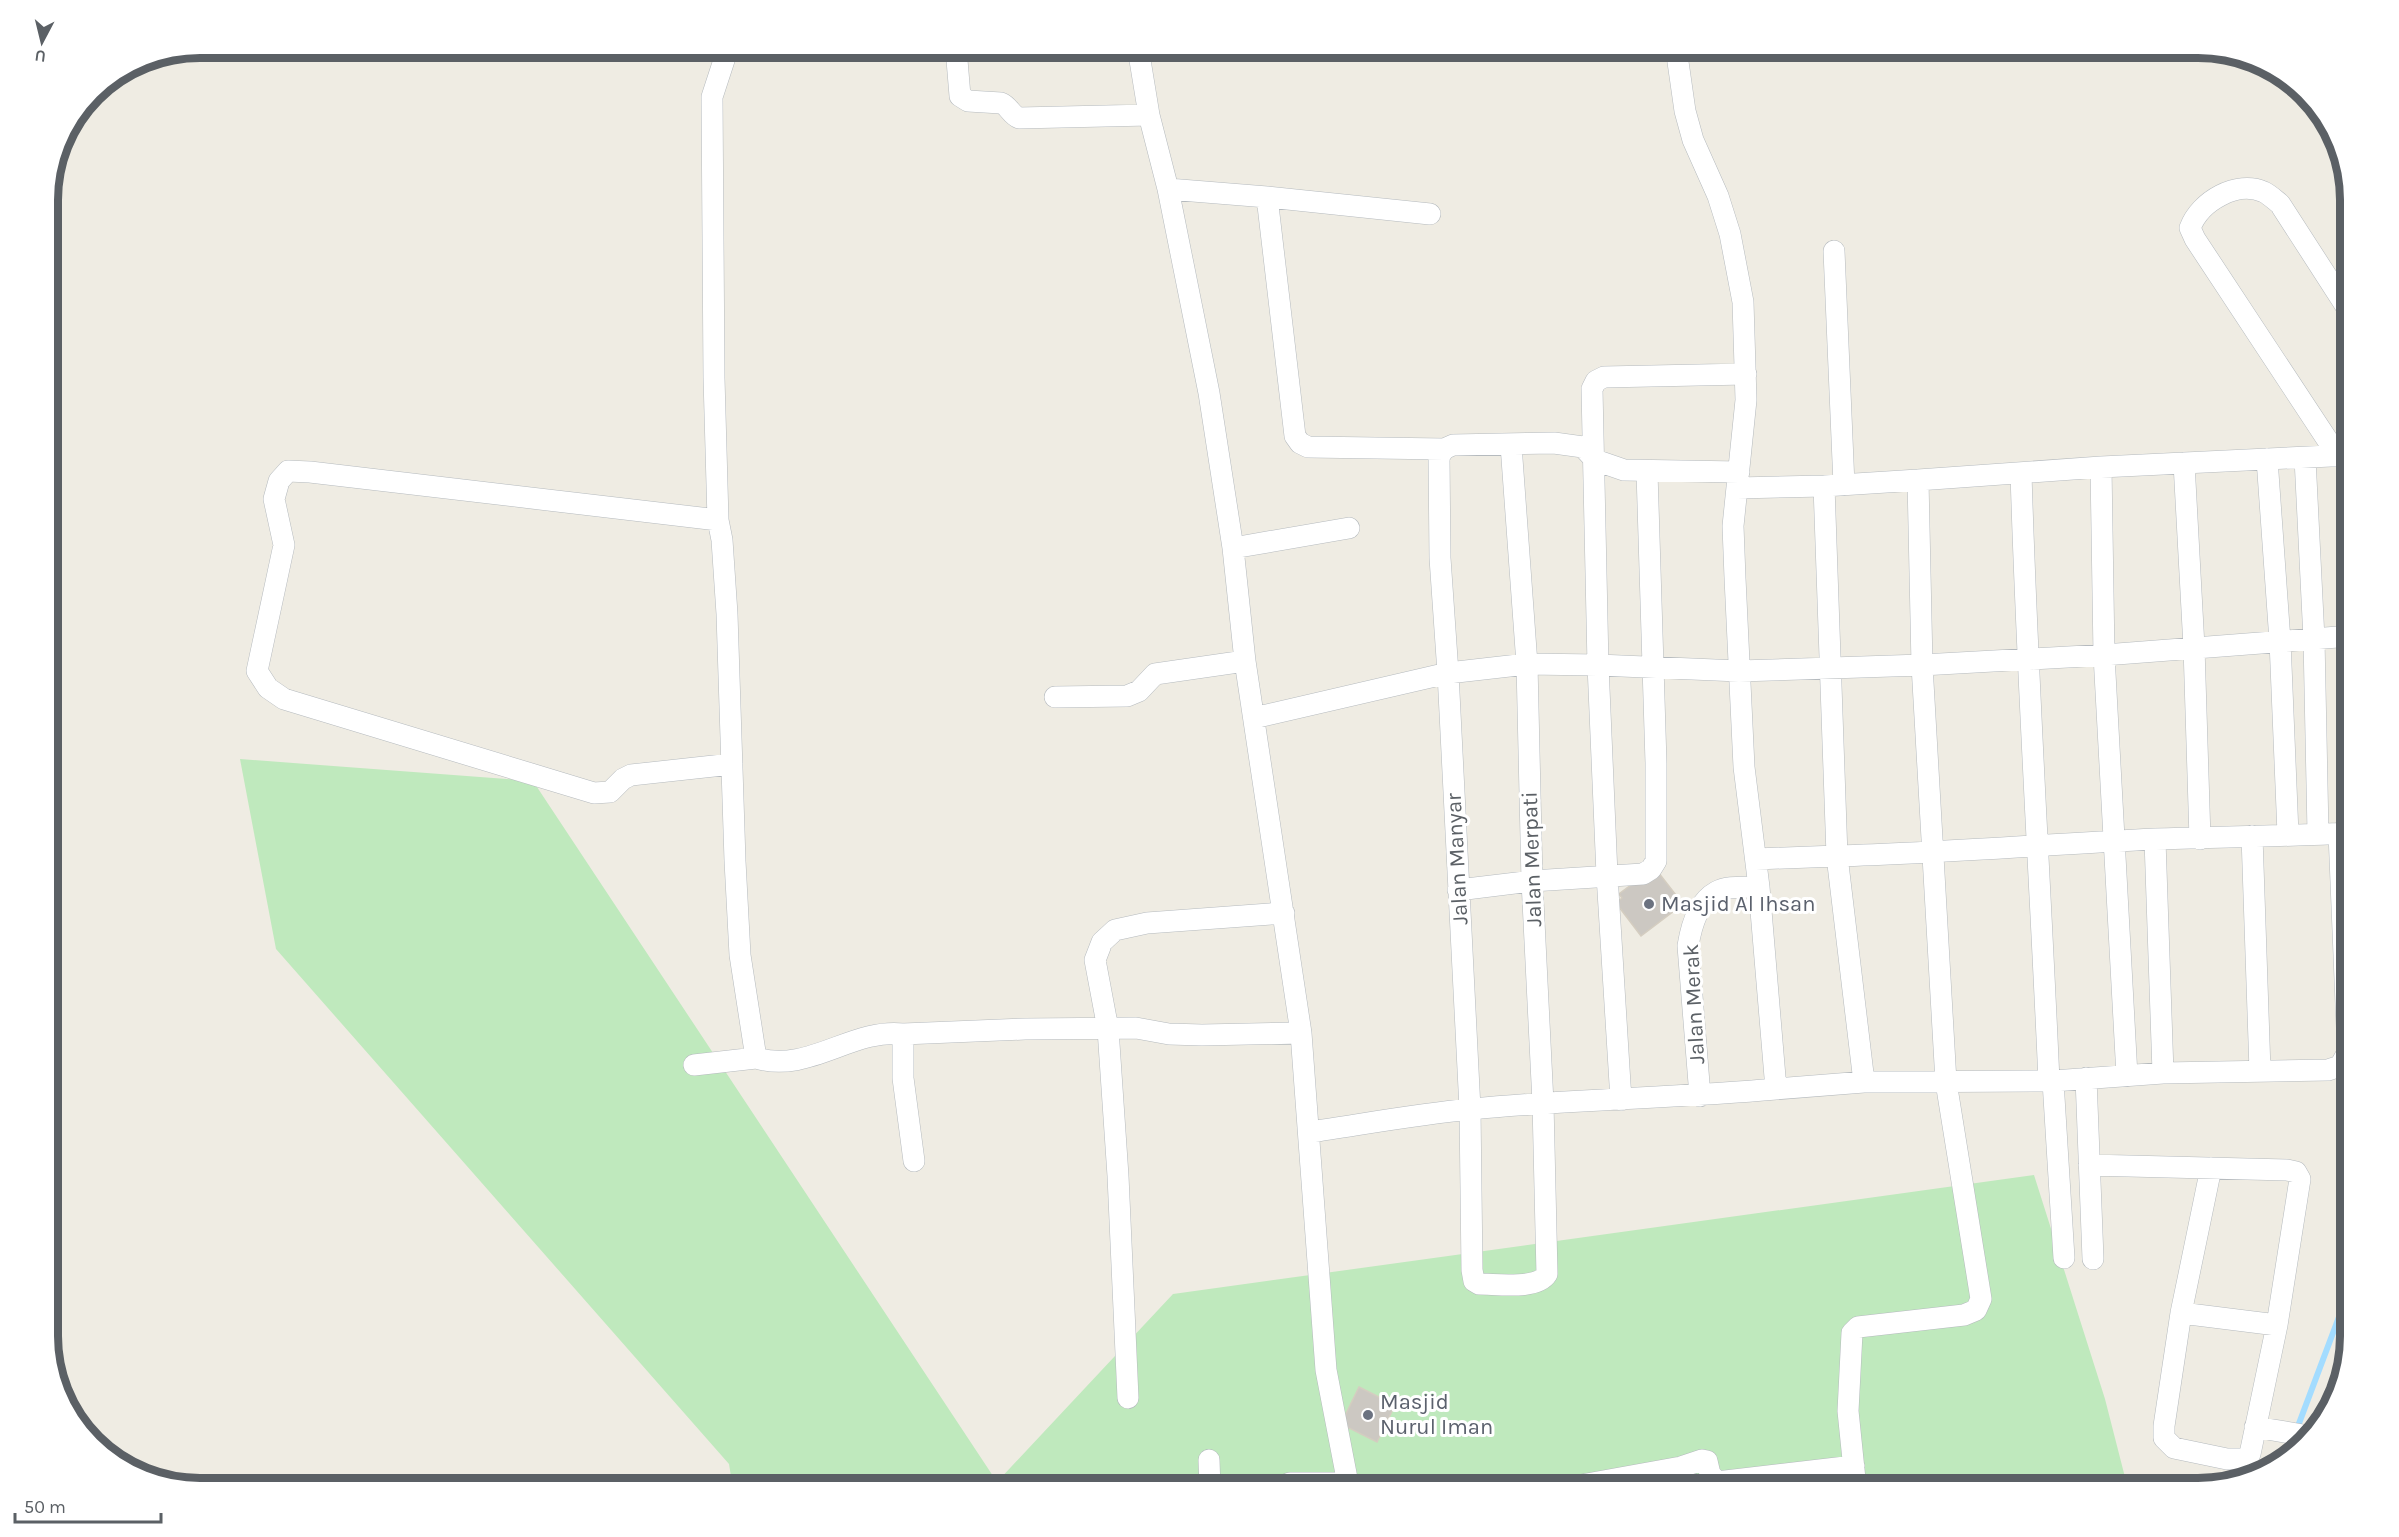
<svg xmlns="http://www.w3.org/2000/svg" width="2399" height="1537" font-family="Karla,sans-serif">
<style>
.green{fill:#bfe9bd}
.lines{fill:none;stroke-linecap:round;stroke-linejoin:round}
.stream{stroke:#a3dcff;stroke-width:6}
.building{fill:#ccc8c2;stroke:#d4cdc0;stroke-width:1.5}
.minor-casing{stroke:#b5babe;stroke-width:22}
.minor{stroke:#fff;stroke-width:21}
.worship-dot{fill:#6b7280;stroke:#fff;stroke-width:2}
.labels{text-anchor:middle;dominant-baseline:central;stroke-width:6;stroke-linejoin:round;paint-order:stroke}
.street-label{font-size:22px;fill:#5b6065;stroke:#fff}
.worship-label{font-size:22px;fill:#5b616d;stroke:#fff;text-anchor:start}
.rim{fill:none;stroke:#5b6065;stroke-width:8}
</style>
<rect width="100%" height="100%" fill="#efece3"/>
<!-- green -->
<path class="green" d="M240,759L533,781L997,1482L1173,1294L2034,1175L2105,1399L2128,1489H733L729,1464L276,949Z"/>
<g class="lines">
<!-- stream -->
<path class="stream" d="M2259,66L2296,88
M2286,1458L2351,1285"/>
</g>
<!-- building -->
<path class="building" d="M1658,872L1683,904L1641,936L1616,903L1622,898L1619,894L1639,879Z
M1359,1387L1395,1405L1377,1442L1341,1424Z"/>
<g class="lines">
<!-- minor casing -->
<g class="minor-casing">
<path id="minor" d="M728,48L712,97L714,378L718,520L722,540L727,614L735,861L740,955L756,1058C808,1074 852,1028 903,1034L1025,1029L1136,1028L1169,1034L1202,1035L1301,1033
M956,48L960,96L968,101L1001,103C1009,106 1011,115 1019,118L1149,115
M1138,48L1149,115L1168,189L1209,393L1233,548L1245,661L1301,1033L1326,1370L1349,1489
M1168,189L1267,197L1430,214
M1267,197L1295,436L1300,443L1308,447L1444,449L1453,445L1554,443L1583,447L1595,460L1624,470L1739,472
M1834,251L1844,485
M1444,449L1439,457L1440,558L1448,673L1470,1109L1472,1270L1474,1281L1479,1284C1498,1284 1537,1290 1547,1274L1543,1103L1532,881L1527,664L1511,445
M2338,456L2195,239L2190,228C2200,201 2237,180 2264,192C2270,195 2275,200 2280,204L2351,314
M2305,458L2314,639L2318,833
M2267,459L2280,641L2288,834
M2184,463L2194,647L2200,839
M2101,467L2104,655L2127,1076
M2021,473C2027,676 2040,878 2049,1081
M1737,488L1824,486L1918,480
M718,520L310,472L288,471L279,481L274,499L284,545L257,671L268,688L284,699L594,793L610,792L623,779L631,775L732,764
M1233,548L1349,528
M1055,697L1127,696L1139,691L1155,674L1245,661
M1254,718L1448,673L1527,664L1598,665L1739,671L1922,665L1918,480L2101,467L2351,455
M2252,836L2260,1071
M2155,840L2163,1073
M1756,859L1837,856L1824,486
M1458,890L1532,881L1643,874L1651,869L1656,861V763L1647,472
M903,1034V1078L914,1161
M694,1065L756,1058
M2086,1078L2093,1259
M2053,1081L2064,1258
M1864,1082L1837,856C1944,853 2049,844 2155,839C2221,837 2286,836 2351,833
M1776,1089L1864,1082L2053,1081L2163,1073L2328,1070L2340,1066L2348,1052L2339,833
M1700,1096L1688,946C1691,927 1698,902 1716,892C1728,885 1746,888 1759,887
M1621,1100L1607,875L1598,665L1592,389L1596,381L1604,377L1746,374
M1310,1132C1364,1124 1418,1114 1472,1109C1573,1099 1675,1098 1776,1089L1759,887L1744,767L1735,578L1733,526L1746,400L1743,302L1730,234L1718,196L1693,140L1685,111L1676,48
M2089,1165L2287,1170L2296,1172L2300,1179L2277,1325L2250,1454L2245,1459H2227L2174,1448L2164,1438V1426L2181,1313L2211,1168
M2181,1313L2277,1325
M1128,1398L1118,1176L1108,1029L1095,960L1102,942L1115,930L1147,923L1284,913
M2255,1427L2309,1436
M1209,1460L1210,1489
M1275,1489L1290,1483H1348
M1559,1489L1681,1467L1702,1460L1707,1461L1710,1474L1717,1482L1854,1466
M1856,1489L1848,1411L1852,1333L1858,1327L1964,1315L1976,1310L1981,1299L1946,1082L1922,665L2104,655L2351,636"/>
</g>
<!-- minor -->
<use href="#minor" class="minor"/>
</g>
<!-- markers -->
<g class="worship-dot">
<circle cx="1649" cy="904" r="6"/>
<circle cx="1368" cy="1415" r="6"/>
</g>
<g class="labels">
<!-- street labels -->
<g class="street-label">
<text transform="translate(1457 859) rotate(-93)">Jalan Manyar</text>
<text transform="translate(1532 859) rotate(-92)">Jalan Merpati</text>
<text transform="translate(1694 1004) rotate(-93)">Jalan Merak</text>
</g>
<!-- worship labels -->
<g class="worship-label">
<text x="1661" y="904">Masjid Al Ihsan</text>
<text x="1380" y="1402">Masjid<tspan x="1380" dy="25">Nurul Iman</tspan></text>
</g>
</g>
<!-- crop -->
<path d="M0 0H2399V1537H0ZM200 58H2198A142 142 0 0 1 2340 200V1336A142 142 0 0 1 2198 1478H200A142 142 0 0 1 58 1336V200A142 142 0 0 1 200 58Z" fill="#fff" fill-rule="evenodd"/>
<path class="rim" d="M200 58H2198A142 142 0 0 1 2340 200V1336A142 142 0 0 1 2198 1478H200A142 142 0 0 1 58 1336V200A142 142 0 0 1 200 58Z"/>
<!-- north arrow -->
<g transform="translate(42 42) rotate(187)" stroke="#ffffff" stroke-width="4.5" paint-order="stroke">
<path d="M0-4.5L10 22L0 15L-10 22Z" fill="#5b6065"/>
<text y="-9" font-size="16" font-weight="bold" text-anchor="middle" fill="#5b6065">U</text>
</g>
<!-- scale -->
<path d="M15 1513v9h146v-9" fill="none" stroke="#5b6065" stroke-width="3"/>
<text x="24" y="1513" font-size="18" fill="#5b6065" stroke="#ffffff" stroke-width="4.5" paint-order="stroke">50 m</text>
</svg>
